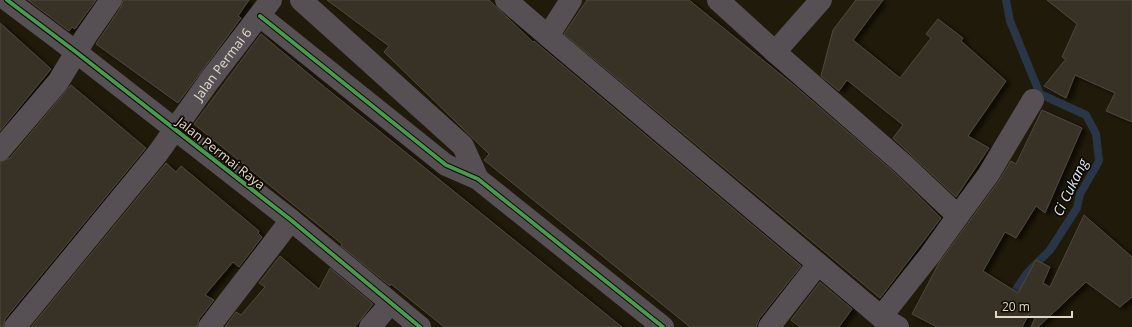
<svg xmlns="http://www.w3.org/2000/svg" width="1132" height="327" font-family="'Open Sans',sans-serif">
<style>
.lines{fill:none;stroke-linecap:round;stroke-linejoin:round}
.stream{stroke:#293648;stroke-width:8}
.building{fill:#373225;stroke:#4f493c;filter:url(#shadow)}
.minor{stroke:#565055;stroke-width:22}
.tertiary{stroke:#565055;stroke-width:22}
.cycleway-casing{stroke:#0e0801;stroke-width:6}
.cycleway{stroke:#469c4c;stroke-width:4}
.labels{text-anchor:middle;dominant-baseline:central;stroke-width:3.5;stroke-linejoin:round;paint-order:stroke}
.street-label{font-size:13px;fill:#e0d8c7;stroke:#0e0801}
.water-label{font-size:14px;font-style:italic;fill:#d8e5f7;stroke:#0e0801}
</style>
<defs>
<filter id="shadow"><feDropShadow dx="4.5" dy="2.5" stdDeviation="2" flood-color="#0009"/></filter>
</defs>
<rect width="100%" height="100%" fill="#201a0a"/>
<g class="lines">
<!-- stream -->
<path class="stream" d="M1006,0L1010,21L1040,94L1086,115L1096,134L1099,161L1080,194L1077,208L1050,250L1027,273L1009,300"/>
</g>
<!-- building -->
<path class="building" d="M28,0H96L75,29L72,27L69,31Z
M123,0H249L238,16L241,18L178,103L96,44L121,7Z
M327,0H489L533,42L534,41L801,266L759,319L756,327H690L484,160L489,154L384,52L389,46Z
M587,0H689L796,87L895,173L941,218L880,298L564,34Z
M856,0H883L853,40L900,78L931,38L926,34L938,19L963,38L961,41L1006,81L968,136L989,148L956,197L893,138L903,125L847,80L839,91L821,76L833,30Z
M1047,0H1132V122L1106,111L1115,93L1075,75L1066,98L1044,86L1066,59L1062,57L1077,24Z
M0,23L51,69L0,131Z
M261,34L316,80L622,327H444L391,284L390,286L341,246L342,244L194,124Z
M71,85L146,148L5,319L3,327H0V162L10,158Z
M1042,110L1082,128L1045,213L1036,206L1016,238L1005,232L983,271L1018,293L1036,260L1050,267L1043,283L1050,287L1084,215L1132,257V297L1120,307L1086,282L1038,327H1031L1035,318L1029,314L1022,327H937L912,314L939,263L998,182L1011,161L1016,164Z
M166,163L176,172L181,166L259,231L258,233L262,237L239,267L233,262L205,295L214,300L199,319L197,327H31Z
M280,256L319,289L330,268L373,304L355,327H225L236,312L241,315L265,287L259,283Z
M820,282L852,309L839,327H800L791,320Z"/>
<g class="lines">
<!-- minor -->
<g class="minor">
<path d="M301,0L463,146L478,179"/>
<path d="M506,0L548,36L571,0"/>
<path d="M718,0L775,52L821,0"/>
<path d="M260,16L446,165L478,179L663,327"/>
<path d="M548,36L881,317L898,327"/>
<path d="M775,52L903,164L958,216L930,255L881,317"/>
<path d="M0,150L58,82L86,36L111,0"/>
<path d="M958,216L988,175L1033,100"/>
<path id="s1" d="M15,327L158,153L209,81L271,0"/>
<path d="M209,327L291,220"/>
<path d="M370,327L390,304"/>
<path d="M769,327L818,264"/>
</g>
<!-- tertiary -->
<path class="tertiary" d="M7,0L76,52L291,220L420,327"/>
<!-- cycleway casing -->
<g class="cycleway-casing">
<path id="cycleway" d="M7,0L76,52L291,220L420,327
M260,16L446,165L478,179L663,327"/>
</g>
<!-- cycleway -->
<use href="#cycleway" class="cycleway"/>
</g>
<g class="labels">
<!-- street labels -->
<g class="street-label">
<text stroke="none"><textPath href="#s1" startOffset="335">Jalan Permai 6</textPath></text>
<text transform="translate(221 153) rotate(38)">Jalan Permai Raya</text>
</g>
<!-- water labels -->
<g class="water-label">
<text transform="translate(1070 187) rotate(-64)">Ci Cukang</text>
</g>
</g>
<!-- scale -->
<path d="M996 311v6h76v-6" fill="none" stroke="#e0d8c7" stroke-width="2"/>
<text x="1002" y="311" font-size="12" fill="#e0d8c7" stroke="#0e0801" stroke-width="3" paint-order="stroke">20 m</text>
</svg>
